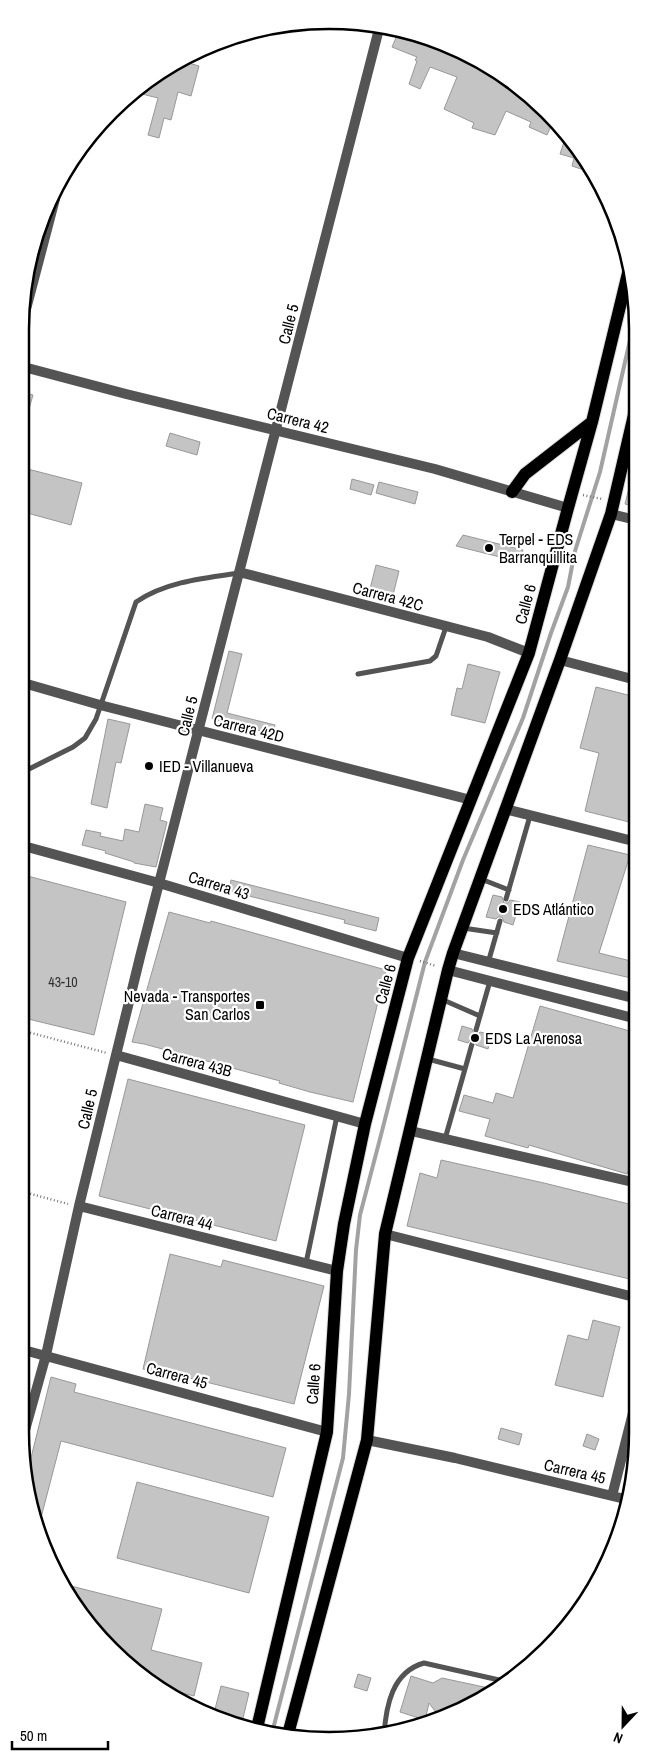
<svg xmlns="http://www.w3.org/2000/svg" width="658" height="1761" font-family="'Archivo Narrow',sans-serif">
<style>
.lines{fill:none;stroke-linecap:round;stroke-linejoin:round}
.stream{stroke:#a2a2a2;stroke-width:4}
.building{fill:#c4c4c4;stroke:#989898}
.primary-casing{stroke:#dbdbdb;stroke-width:14}
.path{stroke:#767676;stroke-width:2.5;stroke-dasharray:1 2.5;stroke-linecap:butt}
.service{stroke:#545454;stroke-width:5}
.minor{stroke:#545454;stroke-width:10}
.tertiary{stroke:#545454;stroke-width:10}
.primary{stroke:#000;stroke-width:12}
.poi-dot{fill:#000;stroke:#fff;stroke-width:2}
.labels{text-anchor:middle;dominant-baseline:central;stroke-width:4.5;stroke-linejoin:round;paint-order:stroke}
.number-label{font-size:14px;fill:#313131}
.street-label{font-size:16px;fill:#000;stroke:#fff}
.poi-label{font-size:16px;fill:#000;stroke:#fff;text-anchor:start}
.rim{fill:none;stroke:#000;stroke-width:2.5}
</style>
<rect width="100%" height="100%" fill="#fff"/>
<g class="lines">
<!-- stream -->
<path class="stream" d="M272,1733L343,1458L349,1394L356,1250L360,1215L381,1135L425,962L463,860L523,718L551,633L568,587L575,551L600,472L635,318"/>
</g>
<!-- building -->
<path class="building" d="M399,31L424,41L425,38L458,52L457,54L466,58L465,59L499,74L554,119L547,135L529,127L531,122L506,111L495,135L472,128L474,123L444,109L457,77L430,67L420,89L409,84L417,61L415,60L417,57L392,47Z
M178,60L199,66L191,96L178,92L171,120L164,118L159,138L148,135L158,98L138,93Z
M567,133L583,157L593,173L572,166L574,158L560,154Z
M23,392L33,395L23,429H20V403Z
M170,433L200,442L197,455L166,446Z
M20,467L82,483L71,525L20,511Z
M632,476H636V507L625,504Z
M352,479L374,485L371,495L350,489Z
M379,482L418,492L415,504L376,493Z
M463,535L523,550L520,562L456,546Z
M376,565L399,571L391,603L368,597Z
M229,651L242,654L227,713L275,725L273,734L212,719Z
M468,664L500,672L485,723L451,715L457,688L462,689Z
M596,687L636,697V773L630,797L637,798V824L585,811L599,753L580,748Z
M108,719L130,724L121,763L116,762L107,808L91,804Z
M145,804L163,808L160,820L167,822L156,867L134,863V862L105,853L106,851L82,845L86,830L101,833L100,836L123,841L125,829L139,832Z
M588,845L630,855L599,953L635,962L631,978L557,961Z
M20,874L126,902L94,1035L20,1017Z
M231,880L379,918L376,931L344,923L345,920L229,891Z
M493,895L502,897L504,903H508L510,900L520,902L513,925L504,922L502,917H498L496,919L486,917Z
M169,912L210,923L211,921L386,970L353,1102L310,1092L279,1083L280,1081L144,1044L132,1042Z
M540,1006L637,1033V1174L628,1171L627,1174L617,1171L529,1145L528,1148L485,1136L490,1119L459,1111L464,1095L493,1103L496,1093L513,1098Z
M462,1026L472,1029L474,1034H478L480,1032L492,1035L488,1049L476,1045L474,1040H470L468,1043L458,1040Z
M128,1079L305,1125L276,1241L99,1196Z
M441,1160L544,1183L637,1206L638,1281L407,1226L420,1173L437,1178Z
M170,1254L221,1267L223,1260L324,1286L294,1404L190,1378L189,1380L143,1369Z
M593,1320L620,1327L603,1397L555,1385L568,1335L588,1340Z
M51,1377L76,1384L74,1392L286,1448L273,1497L61,1441L37,1533L27,1474Z
M501,1428L522,1434L519,1445L498,1439Z
M587,1434L599,1439L595,1450L583,1446Z
M137,1482L269,1517L249,1593L117,1558Z
M67,1585L162,1609L151,1650L202,1663L194,1696L159,1687L96,1636Z
M358,1674L371,1678L367,1691L354,1687Z
M411,1676L433,1683L442,1678L498,1690L438,1715L429,1703L425,1720L400,1712Z
M221,1686L249,1693L242,1722L214,1713Z"/>
<g class="lines">
<!-- primary casing -->
<g class="primary-casing">
<path id="primary" d="M512,492L525,474L592,422
M257,1728L327,1432L337,1271L344,1224L365,1124L408,958L529,653L568,508L592,422L629,269
M287,1738L367,1440L385,1234L448,970L453,953L560,660L611,514L636,406"/>
</g>
<!-- path -->
<path class="path" d="M583,495L602,499
M420,961L436,966
M20,1030L107,1053
M20,1191L68,1204"/>
<!-- service -->
<path class="service" d="M358,674L430,661L436,656L446,627
M27,770L73,747L85,738L96,719L136,602C165,582 204,578 239,573
M481,879L509,890
M506,899L530,816
M463,928L497,933
M488,963L500,921
M441,999L480,1016
M476,1030L490,981
M428,1059L465,1069L472,1044
M445,1139L465,1069
M306,1263L337,1116
M384,1735C386,1706 392,1672 424,1663L508,1682"/>
<!-- minor -->
<path class="minor" d="M20,332L55,199
M20,366L126,394L435,469L568,508
M611,514L636,520
M239,572L488,637L529,653
M560,660L636,680
M20,682L100,705L471,800
M505,809L637,842
M20,845L159,883L408,958
M116,1055L365,1124
M411,1131L637,1183
M79,1206L337,1271
M20,1349L327,1432
M367,1440L455,1458L629,1500
M22,1441L46,1355L79,1206L141,953L379,29
M612,1496L638,1393"/>
<!-- tertiary -->
<path class="tertiary" d="M453,953L637,999
M448,970L637,1019
M385,1234L638,1298"/>
<!-- primary -->
<use href="#primary" class="primary"/>
</g>
<!-- markers -->
<g class="poi-dot">
<circle cx="489" cy="548" r="5"/>
<circle cx="149" cy="766" r="5"/>
<circle cx="503" cy="909" r="5"/>
<rect x="255" y="1000" width="10" height="10" rx="2.5"/>
<circle cx="475" cy="1038" r="5"/>
</g>
<g class="labels">
<!-- number labels -->
<g class="number-label">
<text x="63" y="982">43-10</text>
</g>
<!-- street labels -->
<g class="street-label">
<text transform="translate(288 324) rotate(-76)">Calle 5</text>
<text transform="translate(298 420) rotate(14)">Carrera 42</text>
<text transform="translate(388 596) rotate(15)">Carrera 42C</text>
<text transform="translate(525 604) rotate(-75)">Calle 6</text>
<text transform="translate(187 716) rotate(-76)">Calle 5</text>
<text transform="translate(249 728) rotate(14)">Carrera 42D</text>
<text transform="translate(219 885) rotate(17)">Carrera 43</text>
<text transform="translate(385 984) rotate(-75)">Calle 6</text>
<text transform="translate(197 1062) rotate(15)">Carrera 43B</text>
<text transform="translate(87 1109) rotate(-77)">Calle 5</text>
<text transform="translate(182 1217) rotate(14)">Carrera 44</text>
<text transform="translate(177 1375) rotate(15)">Carrera 45</text>
<text transform="translate(313 1384) rotate(-86)">Calle 6</text>
<text transform="translate(575 1471) rotate(13)">Carrera 45</text>
</g>
<!-- poi labels -->
<g class="poi-label">
<text x="499" y="539">Terpel - EDS<tspan x="499" dy="18">Barranquillita</tspan></text>
<text x="159" y="766">IED - Villanueva</text>
<text x="513" y="909">EDS Atlántico</text>
<text x="250" y="996" text-anchor="end">Nevada - Transportes<tspan x="250" dy="18">San Carlos</tspan></text>
<text x="485" y="1038">EDS La Arenosa</text>
</g>
</g>
<!-- crop -->
<path d="M0 0H658V1761H0ZM329 29H329A300 300 0 0 1 629 329V1432A300 300 0 0 1 329 1732H329A300 300 0 0 1 29 1432V329A300 300 0 0 1 329 29Z" fill="#fff" fill-rule="evenodd"/>
<path class="rim" d="M329 29H329A300 300 0 0 1 629 329V1432A300 300 0 0 1 329 1732H329A300 300 0 0 1 29 1432V329A300 300 0 0 1 329 29Z"/>
<!-- north arrow -->
<g transform="translate(623 1726) rotate(202)" stroke="#ffffff" stroke-width="4" paint-order="stroke">
<path d="M0-4L9 19L0 12L-9 19Z" fill="#000000"/>
<text y="-8" font-size="14" font-weight="bold" text-anchor="middle" fill="#000000">N</text>
</g>
<!-- scale -->
<path d="M12 1741v8h96v-8" fill="none" stroke="#000000" stroke-width="2.5"/>
<text x="20" y="1741" font-size="15" fill="#000000" stroke="#ffffff" stroke-width="4" paint-order="stroke">50 m</text>
</svg>
